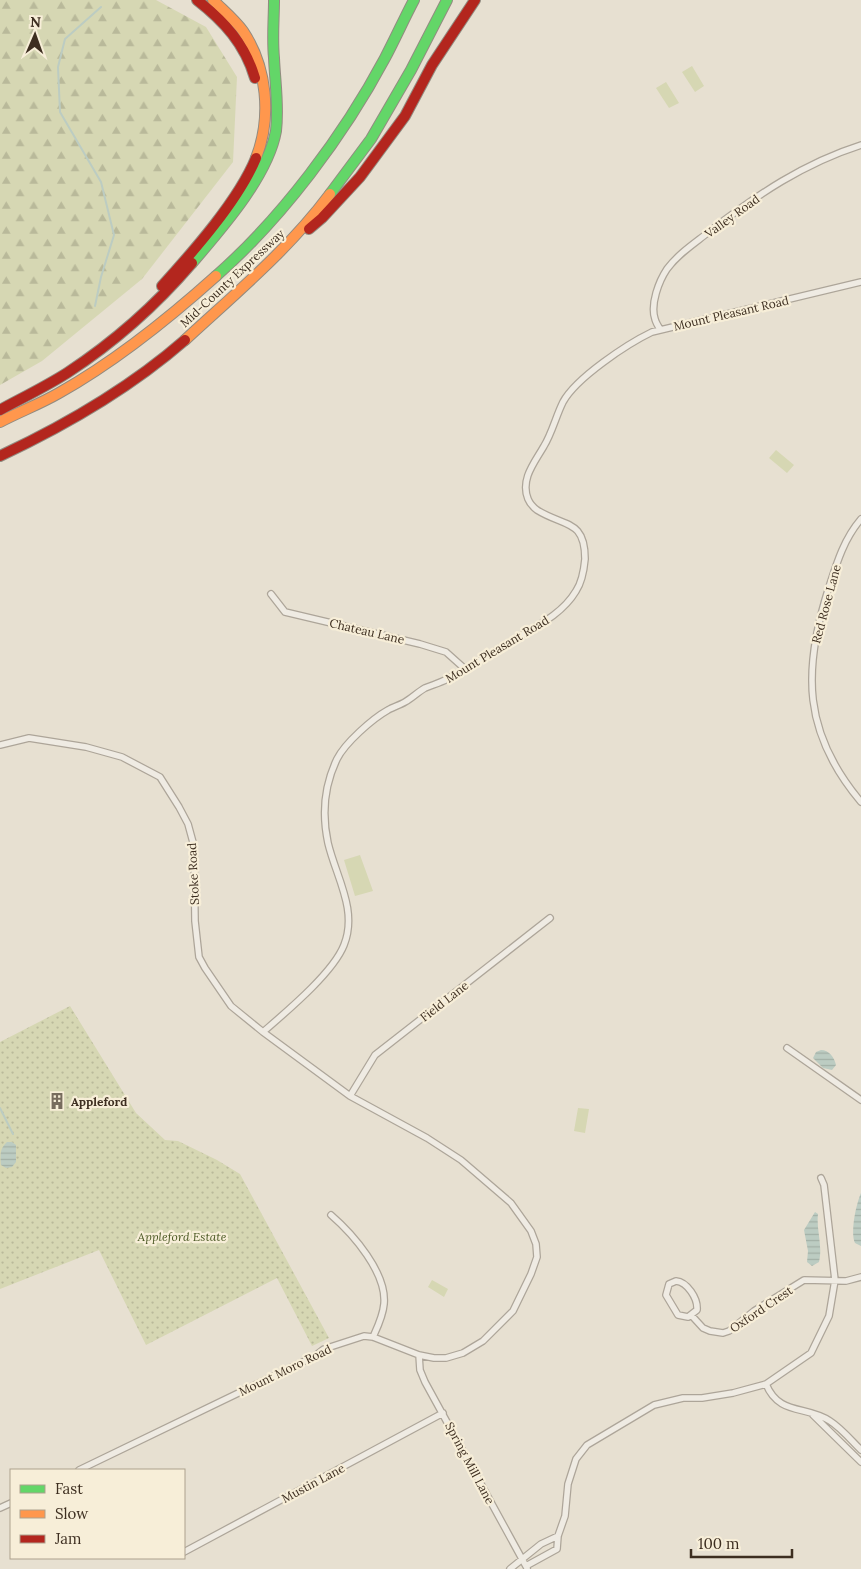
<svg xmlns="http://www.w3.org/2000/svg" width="861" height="1569" font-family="Lora,serif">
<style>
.forest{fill:url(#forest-firs)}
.park{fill:url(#park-dots)}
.garden{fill:#d6d7b3}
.water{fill:url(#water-rules)}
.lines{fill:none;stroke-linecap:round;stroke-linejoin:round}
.stream{stroke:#bcccc2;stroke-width:2}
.street-casing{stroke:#ada599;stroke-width:8}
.fast-casing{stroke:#928b80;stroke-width:12}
.slow-casing{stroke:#928b80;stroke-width:12}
.jam-casing{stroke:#928b80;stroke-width:12}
.street{stroke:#efebe3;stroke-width:5.5}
.fast{stroke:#63d668;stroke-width:10}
.slow{stroke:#ff974d;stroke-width:10}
.jam{stroke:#b3261e;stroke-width:10}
.labels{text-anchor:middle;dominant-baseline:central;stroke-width:4.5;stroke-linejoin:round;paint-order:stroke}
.street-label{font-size:12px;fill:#3d2e20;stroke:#f7eed8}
.poi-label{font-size:12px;font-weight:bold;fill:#3d2e20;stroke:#f7eed8;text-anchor:start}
.park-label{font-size:12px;font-style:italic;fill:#4d5a26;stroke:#f7eed8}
</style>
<defs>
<pattern id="forest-firs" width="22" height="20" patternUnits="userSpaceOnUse" patternTransform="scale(1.25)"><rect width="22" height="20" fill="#d6d7b3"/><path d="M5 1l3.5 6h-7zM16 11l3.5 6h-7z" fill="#b9b99a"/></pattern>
<pattern id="park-dots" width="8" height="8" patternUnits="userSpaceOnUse" patternTransform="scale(1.25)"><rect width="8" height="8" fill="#d6d7b3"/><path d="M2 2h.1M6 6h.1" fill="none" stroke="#b9b99a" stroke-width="1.8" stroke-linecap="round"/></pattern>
<pattern id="water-rules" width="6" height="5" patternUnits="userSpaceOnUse" patternTransform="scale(1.25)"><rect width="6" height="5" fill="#bcccc2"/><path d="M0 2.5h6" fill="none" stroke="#a2b0a6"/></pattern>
</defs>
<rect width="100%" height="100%" fill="#e7e0d1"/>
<!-- forest -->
<path class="forest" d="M0,0H156L206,27L237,77L233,162L142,279L42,361L0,385Z"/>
<!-- park -->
<path class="park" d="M70,1006L136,1113L165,1140L178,1141L217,1160L240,1174L329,1338L312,1346L277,1278L146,1345L99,1250L0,1289V1042Z"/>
<!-- garden -->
<path class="garden" d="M692,66L704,86L695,92L682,72Z
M666,82L679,103L669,108L656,88Z
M776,450L794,465L787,473L769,458Z
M360,855L373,891L355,896L344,860Z
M578,1108L589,1109L585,1133L574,1131Z
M432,1280L448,1289L444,1297L428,1287Z"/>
<!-- water -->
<path class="water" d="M821,1050C829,1050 834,1057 836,1065L832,1070L823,1068L813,1058L816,1052Z
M7,1142H12L16,1145V1162L12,1167L6,1168L1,1165C0,1155 0,1148 7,1142Z
M861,1193V1246L855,1243C850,1233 856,1204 861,1193Z
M815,1212L818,1214C816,1230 823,1245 819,1262L812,1266L807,1262L808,1251L804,1230Z"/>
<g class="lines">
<!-- stream -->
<path class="stream" d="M95,306L101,277L114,235L101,182L60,112L58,67L65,39L101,7
M0,1108L13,1134"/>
<!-- street casing -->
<g class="street-casing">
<path id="street" d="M660,329C658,326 656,323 655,319C650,304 659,281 667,269C679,253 695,243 710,231C757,195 804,163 861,145
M861,519C844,539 837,562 829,587C802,671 803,733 861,802
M271,594L285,612L420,644L446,652L465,669
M0,745L29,738L86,747L122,757L160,777L179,807L188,824L194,846L195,921L199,957L205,968L231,1006L263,1032L350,1096L427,1138L461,1160L511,1203L531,1231L536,1244L537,1257L531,1274L513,1311L483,1341L463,1353L446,1358H434L419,1355L373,1337L364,1336L324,1349L315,1356L79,1470
M263,1032C286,1012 333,973 344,945C358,910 336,877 328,843C322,815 324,786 337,759C345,743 372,719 388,710C393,707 400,705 405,702C412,698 418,692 425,688C432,685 440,683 447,679C471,667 494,652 517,638C539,625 563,613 576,591C582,582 584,570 585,559C585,519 564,527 537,510C533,507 530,504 528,499C520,479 535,462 544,446C552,433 556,416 563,402C576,378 627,344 652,332L861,282
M787,1048L861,1100
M350,1096L375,1055L550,918
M331,1215C353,1234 387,1273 384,1304C383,1316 378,1326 373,1337
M676,1281C687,1282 698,1298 697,1310L688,1317L678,1315L666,1295L669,1284Z
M692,1316L703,1328L710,1331L723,1333L729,1331L754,1311L804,1280L846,1281L861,1277
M419,1355L420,1370L425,1382L527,1568
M766,1384C779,1416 806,1405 830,1421C841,1428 851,1440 861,1450
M813,1415L861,1462
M0,1508L11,1503
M184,1552L443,1413
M526,1566L557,1549L558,1536L565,1516L568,1484L576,1459L587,1445L654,1405L683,1398H702L733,1393L766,1384L811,1353L829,1316L835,1280L824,1185L821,1178
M510,1569L541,1544L558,1536"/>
</g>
<!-- fast casing -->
<g class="fast-casing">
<path id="fast" d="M330,194L371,139L411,70L447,0
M192,263C222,228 268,176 276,131C279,106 275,82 274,58C272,38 274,19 274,0
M216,276C282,218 344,135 385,58C395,39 404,19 414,0"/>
</g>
<!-- slow casing -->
<g class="slow-casing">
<path id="slow" d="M213,0C223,10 234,19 243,31C267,67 272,117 256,158
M185,340C236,293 289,249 330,194
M0,422C19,412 40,404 59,393C116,361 167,320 216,276"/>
</g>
<!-- jam casing -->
<g class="jam-casing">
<path id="jam" d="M197,0C224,21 245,44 255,78
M309,229L322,218L360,177L405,116L432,65L475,0
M162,286C193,252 239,200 256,158
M0,410C22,398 45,387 67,373C113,343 156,305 192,263
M0,456C66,425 130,388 185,340"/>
</g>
<!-- street -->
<use href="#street" class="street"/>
<!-- fast -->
<use href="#fast" class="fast"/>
<!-- slow -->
<use href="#slow" class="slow"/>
<!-- jam -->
<use href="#jam" class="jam"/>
</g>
<!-- icons -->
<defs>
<g id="building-bare" transform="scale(1.35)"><path d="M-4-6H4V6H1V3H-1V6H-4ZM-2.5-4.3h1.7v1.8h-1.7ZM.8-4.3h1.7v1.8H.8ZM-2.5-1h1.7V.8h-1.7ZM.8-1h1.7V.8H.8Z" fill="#786c5e" stroke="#f7eed8" stroke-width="2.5" paint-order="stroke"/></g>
</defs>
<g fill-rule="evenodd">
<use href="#building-bare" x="57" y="1101"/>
</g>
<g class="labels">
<!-- street labels -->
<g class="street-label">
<text transform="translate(732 216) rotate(-36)">Valley Road</text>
<text transform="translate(232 278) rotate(-43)">Mid-County Expressway</text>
<text transform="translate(731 313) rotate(-13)">Mount Pleasant Road</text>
<text transform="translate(826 604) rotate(-75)">Red Rose Lane</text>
<text transform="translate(367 631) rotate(13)">Chateau Lane</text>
<text transform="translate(497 649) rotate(-31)">Mount Pleasant Road</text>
<text transform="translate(193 874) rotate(-93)">Stoke Road</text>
<text transform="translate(444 1001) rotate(-38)">Field Lane</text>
<text transform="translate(761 1309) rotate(-34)">Oxford Crest</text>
<text transform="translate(285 1370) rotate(-26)">Mount Moro Road</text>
<text transform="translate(470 1463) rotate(62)">Spring Mill Lane</text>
<text transform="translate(313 1483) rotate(-28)">Mustin Lane</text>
</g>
<!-- poi labels -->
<g class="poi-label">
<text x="71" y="1101">Appleford</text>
</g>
<!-- park labels -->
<g class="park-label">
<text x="182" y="1236">Appleford Estate</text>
</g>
</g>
<!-- legend -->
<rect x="10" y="1469" width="175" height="90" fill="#f7eed8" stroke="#ada18e"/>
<rect x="20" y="1485" width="25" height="8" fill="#63d668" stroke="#ada18e"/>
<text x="55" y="1494" font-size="15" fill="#3d2e20">Fast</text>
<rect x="20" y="1510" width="25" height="8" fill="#ff974d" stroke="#ada18e"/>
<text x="55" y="1519" font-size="15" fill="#3d2e20">Slow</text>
<rect x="20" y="1535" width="25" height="8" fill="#b3261e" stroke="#ada18e"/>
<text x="55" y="1544" font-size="15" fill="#3d2e20">Jam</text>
<!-- north arrow -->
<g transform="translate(35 35) rotate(2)" stroke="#f7eed8" stroke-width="4" paint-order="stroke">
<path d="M0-4L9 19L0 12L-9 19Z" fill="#3d2e20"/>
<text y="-8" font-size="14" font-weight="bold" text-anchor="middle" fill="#3d2e20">N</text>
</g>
<!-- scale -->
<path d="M691 1549v8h101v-8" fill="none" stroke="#3d2e20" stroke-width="2.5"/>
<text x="698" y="1549" font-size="15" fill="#3d2e20" stroke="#f7eed8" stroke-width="4" paint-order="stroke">100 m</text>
</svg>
